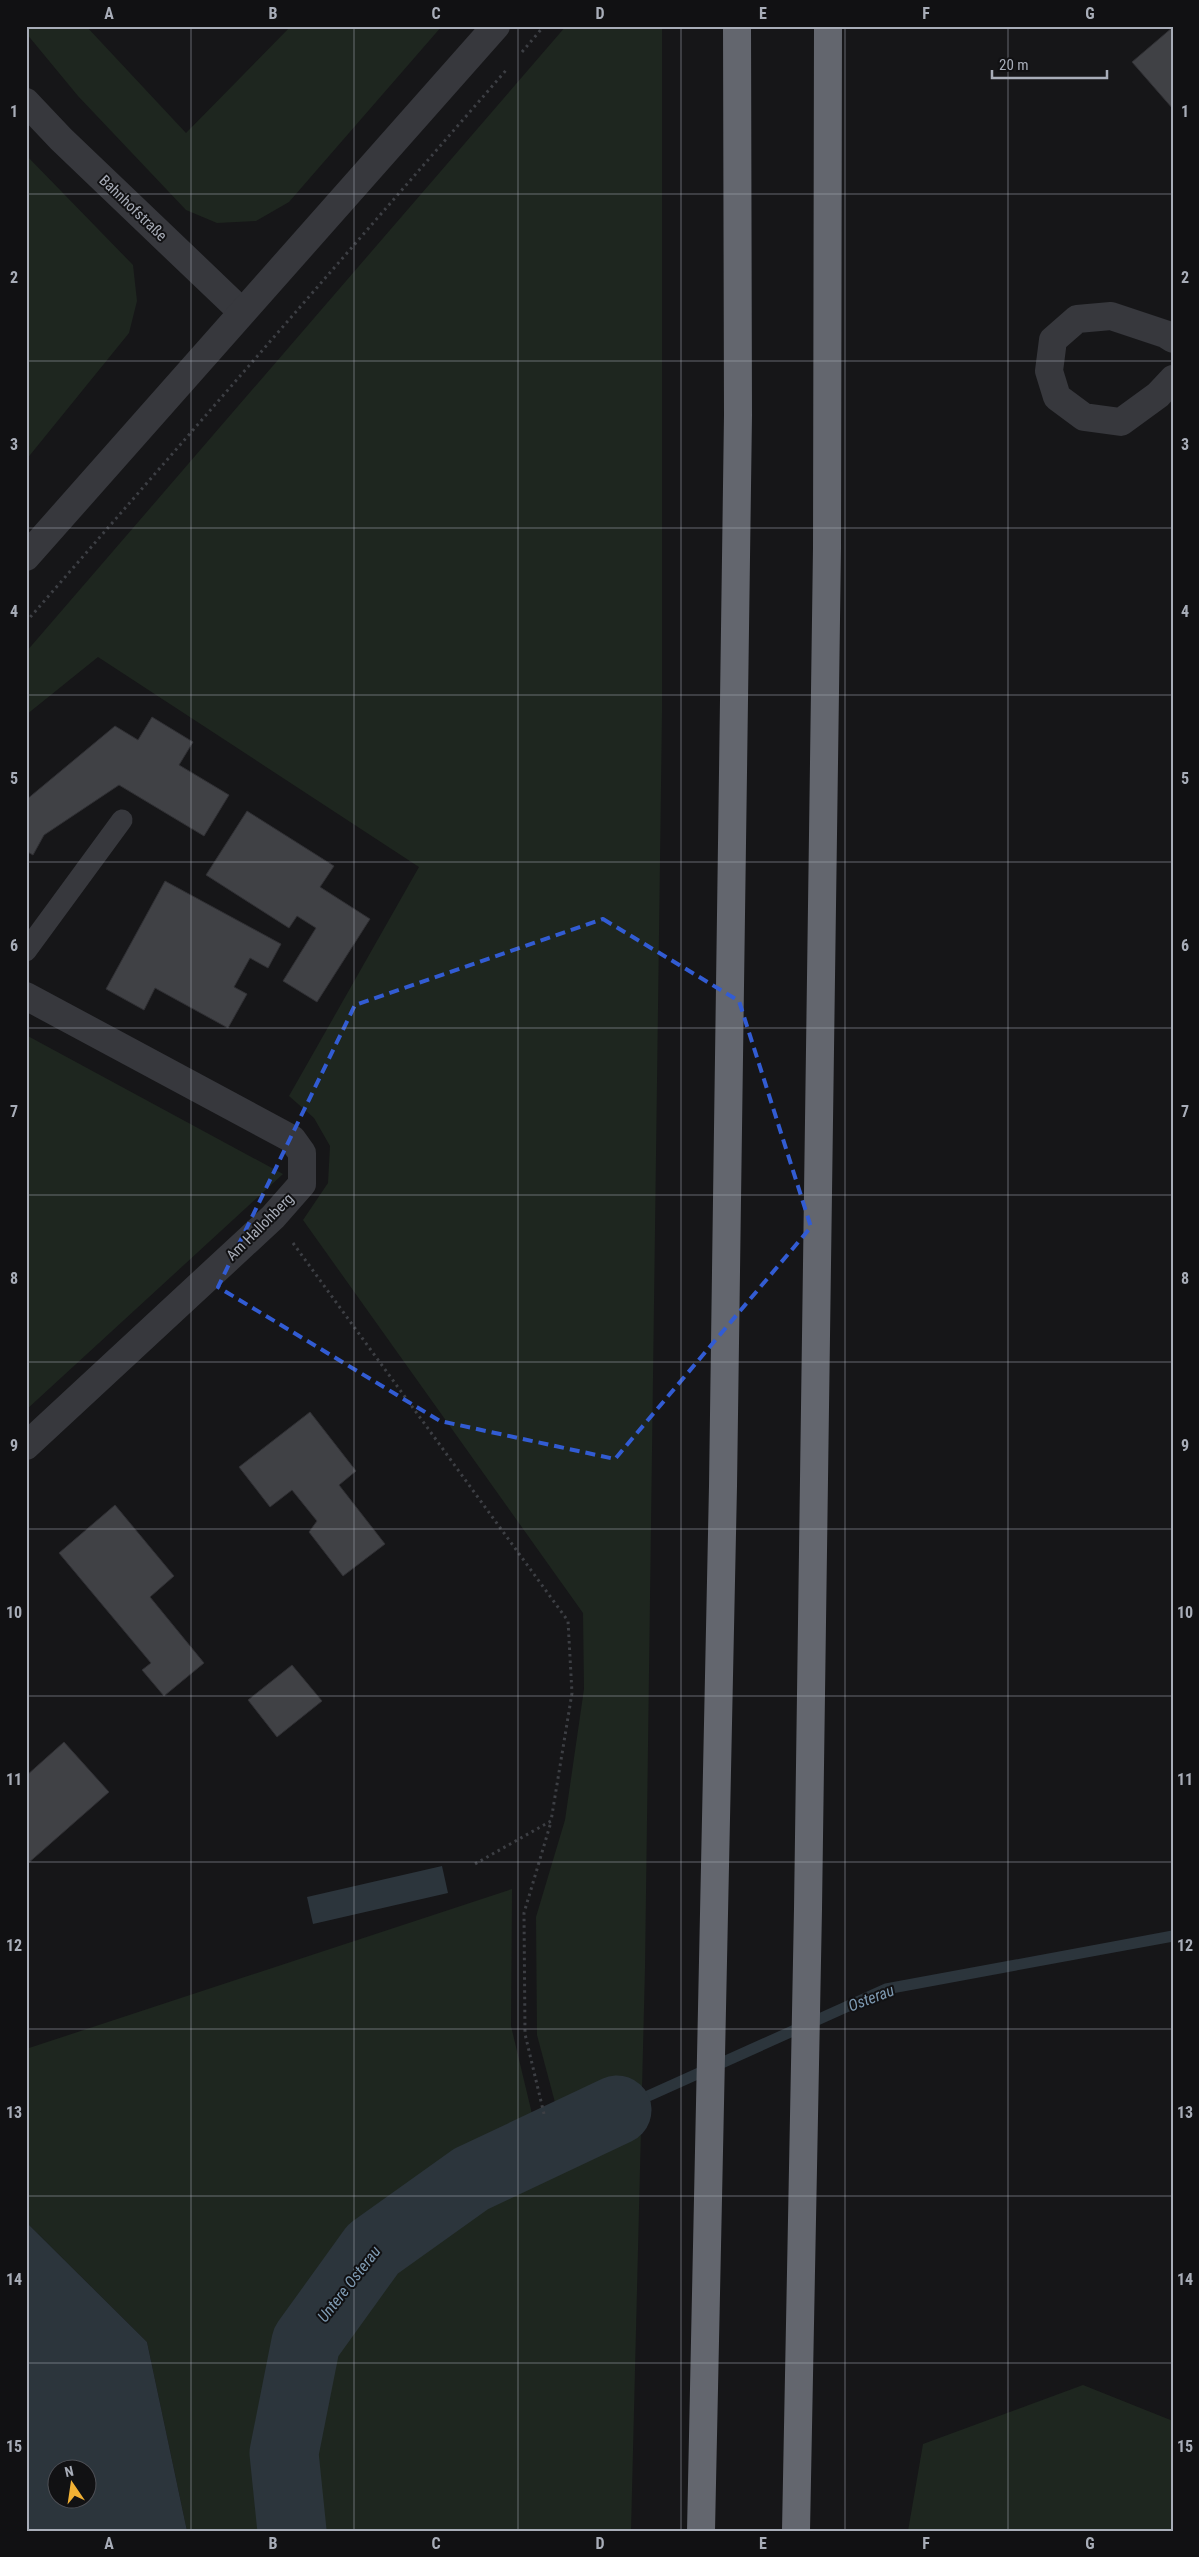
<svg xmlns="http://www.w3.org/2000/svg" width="1199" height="2557" font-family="'Roboto Condensed',sans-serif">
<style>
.green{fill:#1e261f}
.water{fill:#2c353c;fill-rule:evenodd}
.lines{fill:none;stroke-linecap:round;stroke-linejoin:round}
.stream{stroke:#2c353c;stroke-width:11}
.river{stroke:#2c353c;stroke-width:69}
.building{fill:#404145;stroke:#303034}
.path{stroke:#3d3f44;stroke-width:3;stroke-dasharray:2.5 4;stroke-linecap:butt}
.service{stroke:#37383d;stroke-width:21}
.minor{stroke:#37383d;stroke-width:28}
.tertiary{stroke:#37383d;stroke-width:28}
.motorway{stroke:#63666e;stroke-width:28}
.marked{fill:none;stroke:#325cd3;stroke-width:4;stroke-dasharray:10 6;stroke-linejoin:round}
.grid{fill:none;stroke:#a8adb8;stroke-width:1;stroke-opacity:0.55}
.labels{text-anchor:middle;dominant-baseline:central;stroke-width:4;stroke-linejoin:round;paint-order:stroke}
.street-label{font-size:15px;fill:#a8adb8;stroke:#111113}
.water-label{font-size:16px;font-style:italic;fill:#7f9bb3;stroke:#111113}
.neatline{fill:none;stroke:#a8adb8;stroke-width:2}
.grid-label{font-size:16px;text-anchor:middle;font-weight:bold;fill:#a8adb8}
</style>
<rect width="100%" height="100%" fill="#161618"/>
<!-- green -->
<path class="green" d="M26,26H86L186,133L291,26H442L289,202L256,221L217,223L186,210L78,96L26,33Z
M566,26H662V713L645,1968L631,2531H187L147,2342L26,2222V2049L512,1889L511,2026L533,2118L557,2110L537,2035L536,1917L565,1820L584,1689L583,1613L303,1220L328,1183L330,1146L314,1118L289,1096L419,867L98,657L26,715V652Z
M26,155L133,265L137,301L129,333L26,460Z
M26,1035L283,1174L26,1410Z
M1083,2385L1173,2421V2531H908L923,2444Z"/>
<!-- water -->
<path class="water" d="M442,1866L448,1893L313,1924L307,1897Z
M26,2222L147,2342L187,2531H26ZM58,2470H88V2500H58Z"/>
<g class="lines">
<!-- stream -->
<path class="stream" d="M617,2110L886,1989L1173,1936"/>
<!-- river -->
<path class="river" d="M292,2531L284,2453L306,2342L373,2249L471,2179L617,2110"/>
</g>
<!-- building -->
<path class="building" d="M1173,27V109L1132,62Z
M152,717L193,742L179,765L229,795L204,836L119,785L44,835L33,855L26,851V800L115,726L138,740Z
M247,811L334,866L320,887L370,919L317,1002L283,981L316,928L297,916L289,928L206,875Z
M165,881L281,944L268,968L250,958L234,987L247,994L228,1028L155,988L144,1010L106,989Z
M310,1412L356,1471L339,1485L385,1544L343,1576L309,1532L317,1521L292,1490L270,1507L239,1467Z
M115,1505L174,1576L150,1597L204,1663L164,1696L142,1670L151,1663L59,1553Z
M292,1665L322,1701L277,1737L248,1700Z
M64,1742L109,1792L26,1865V1776Z"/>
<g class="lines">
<!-- path -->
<path class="path" d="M522,52L544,26
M26,622L508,68
M293,1243L568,1621L572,1693L551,1821L473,1865
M544,2114L525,2034L524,1913L551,1822"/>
<!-- service -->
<path class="service" d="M26,951L122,820"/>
<!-- minor -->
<path class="minor" d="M26,102L61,139L242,312
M1173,339L1165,334L1111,316L1077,319L1053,340L1049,371L1057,397L1084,417L1121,422L1158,395L1173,379
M26,996L292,1139L302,1153V1184L273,1217L26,1446"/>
<!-- tertiary -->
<path class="tertiary" d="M26,557L496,26"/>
<!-- motorway -->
<path class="motorway" d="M701,2531L723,1486L738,415L737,26
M796,2531L808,1909L827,548L828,26"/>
</g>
<!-- marked area -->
<path class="marked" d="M603,919L739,1001L811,1227L615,1459L440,1421L218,1287L355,1005Z"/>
<!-- grid -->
<path class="grid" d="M191,26V2531M354,26V2531M518,26V2531M681,26V2531M845,26V2531M1008,26V2531M26,194H1173M26,361H1173M26,528H1173M26,695H1173M26,862H1173M26,1028H1173M26,1195H1173M26,1362H1173M26,1529H1173M26,1696H1173M26,1862H1173M26,2029H1173M26,2196H1173M26,2363H1173"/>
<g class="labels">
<!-- street labels -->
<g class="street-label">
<text transform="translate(133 208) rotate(44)">Bahnhofstraße</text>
<text transform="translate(260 1227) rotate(-45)">Am Hallohberg</text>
</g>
<!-- water labels -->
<g class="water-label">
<text transform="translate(871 1998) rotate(-21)">Osterau</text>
<text transform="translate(349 2284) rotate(-52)">Untere Osterau</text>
</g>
</g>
<!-- border -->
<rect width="1199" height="2557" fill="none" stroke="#111113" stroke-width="55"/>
<!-- north arrow -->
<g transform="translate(72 2484) rotate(347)"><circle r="24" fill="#111113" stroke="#4d4f55"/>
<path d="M0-4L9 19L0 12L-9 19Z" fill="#f2b134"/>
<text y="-8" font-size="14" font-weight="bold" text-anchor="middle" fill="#a8adb8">N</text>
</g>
<!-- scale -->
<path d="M992 70v8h115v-8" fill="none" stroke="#a8adb8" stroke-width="2.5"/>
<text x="999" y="70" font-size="15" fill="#a8adb8" stroke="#111113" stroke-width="4" paint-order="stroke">20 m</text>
<rect x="28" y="28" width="1144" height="2502" class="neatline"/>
<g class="grid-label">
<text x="109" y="19">A</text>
<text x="273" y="19">B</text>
<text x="436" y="19">C</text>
<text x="600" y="19">D</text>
<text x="763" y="19">E</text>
<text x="926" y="19">F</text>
<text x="1090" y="19">G</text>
<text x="14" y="117">1</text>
<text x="1185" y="117">1</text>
<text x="14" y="283">2</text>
<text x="1185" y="283">2</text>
<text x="14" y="450">3</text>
<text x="1185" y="450">3</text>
<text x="14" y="617">4</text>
<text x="1185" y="617">4</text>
<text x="14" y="784">5</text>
<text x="1185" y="784">5</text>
<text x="14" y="951">6</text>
<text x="1185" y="951">6</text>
<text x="14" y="1117">7</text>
<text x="1185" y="1117">7</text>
<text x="14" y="1284">8</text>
<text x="1185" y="1284">8</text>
<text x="14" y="1451">9</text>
<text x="1185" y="1451">9</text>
<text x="14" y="1618">10</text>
<text x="1185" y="1618">10</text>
<text x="14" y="1785">11</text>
<text x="1185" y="1785">11</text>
<text x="14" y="1951">12</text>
<text x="1185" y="1951">12</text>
<text x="14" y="2118">13</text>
<text x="1185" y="2118">13</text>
<text x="14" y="2285">14</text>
<text x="1185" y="2285">14</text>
<text x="14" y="2452">15</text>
<text x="1185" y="2452">15</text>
<text x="109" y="2549">A</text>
<text x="273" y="2549">B</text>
<text x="436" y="2549">C</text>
<text x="600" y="2549">D</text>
<text x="763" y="2549">E</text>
<text x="926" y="2549">F</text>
<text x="1090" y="2549">G</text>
</g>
</svg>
